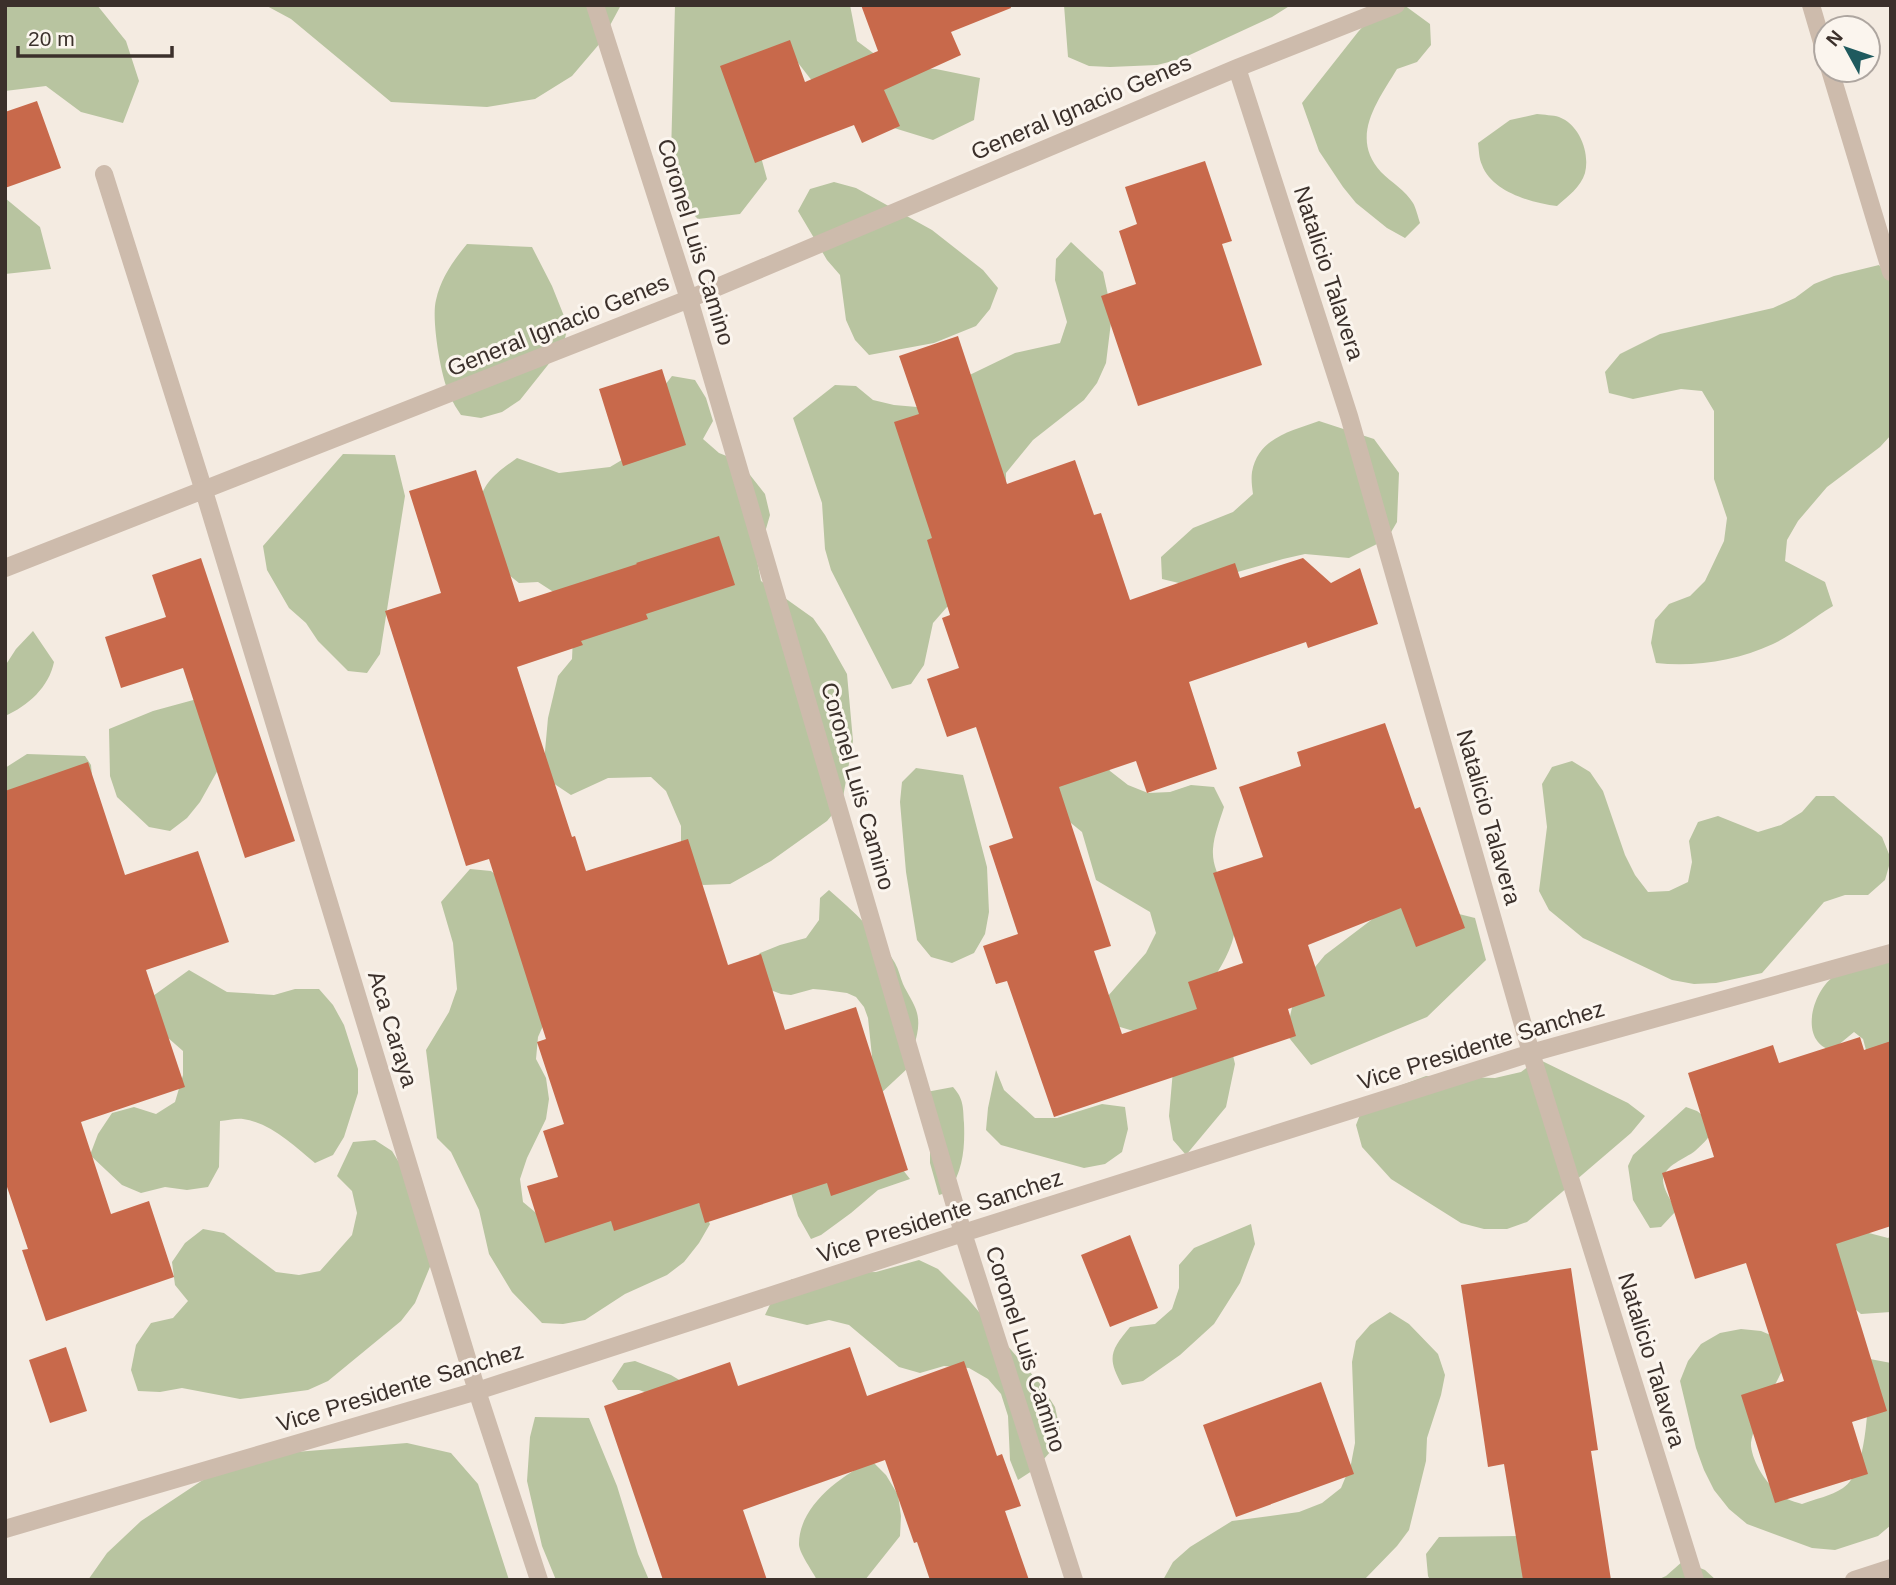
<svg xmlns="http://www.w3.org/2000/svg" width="1896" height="1585" font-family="Arial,sans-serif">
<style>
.green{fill:#b8c4a0}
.building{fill:#c8694b}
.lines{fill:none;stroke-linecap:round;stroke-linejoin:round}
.service{stroke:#cdbbac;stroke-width:18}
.minor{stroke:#cdbbac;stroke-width:18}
.labels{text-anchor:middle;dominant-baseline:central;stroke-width:6;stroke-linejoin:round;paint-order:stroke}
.street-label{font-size:23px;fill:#3b302b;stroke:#fbf5ee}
</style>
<rect width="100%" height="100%" fill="#f4ebe1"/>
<!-- green -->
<path class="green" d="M5,5H97L126,41L139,81L123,123L81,112L46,86L5,91Z
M265,5H621L601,42L572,76L535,99L487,107L391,102L291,19Z
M675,5H850L857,41L892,67L936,69L980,78L974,120L933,140L894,128L820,91L795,59L744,95L767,179L740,214L698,219L670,192Z
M1064,5H1291L1272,17L1181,59L1157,65L1110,67L1089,66L1068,57Z
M1404,5L1430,24L1431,45L1417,62L1397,69C1378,101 1349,137 1381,172C1391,182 1406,191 1413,203C1416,208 1418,217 1420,223L1405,238L1387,228L1356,203L1343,187L1319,151L1302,103L1358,32L1377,11Z
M1537,114C1544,115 1553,115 1559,117C1580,125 1590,153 1585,173C1581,187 1567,197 1557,206C1532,203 1492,192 1482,165C1479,159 1479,150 1478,143L1510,120Z
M834,182L856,188L932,230L983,270L998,288L990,309L976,326L934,343L869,355L855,340L846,320L840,275L827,260L798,211L810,189Z
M5,198L40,227L51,269L5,274Z
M1071,242L1103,272L1112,314L1106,363L1097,383L1084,400L1033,440L1006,473V494L989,615L947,607L933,623L924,665L911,684L892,689L831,570L825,549L822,503L793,418L835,385L856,386L873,400L894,405L917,407L953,383L1015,353L1060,343L1067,322L1055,280L1056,259Z
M467,244L532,247L552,286L568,326L563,346L520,400L502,412L481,418L461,415C457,409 453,403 450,396C441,378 431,319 436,300C441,278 453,261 467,244Z
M1879,265L1891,281V435L1880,447L1827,487L1798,521L1787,540L1785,561L1825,582L1833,606C1813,618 1794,634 1773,644C1736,661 1695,667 1656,663L1651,643L1655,620L1669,604L1690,596L1705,581L1724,541L1727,518L1714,479V411L1702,391L1681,389L1633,399L1609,393L1605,372L1620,354L1660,334L1773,308L1795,298L1814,284L1834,276Z
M672,376L695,380L706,398L713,421L703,439L719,453L739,461L765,494L770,515L757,560L761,581L813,618L825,635L847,674L853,741L842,803L827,821L771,861L730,884L703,885L688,871L681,849V826L666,791L651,777L608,778L571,795L553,783L544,762L548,718L558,676L572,659L573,636L555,593L538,582L519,583L504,571L476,510C485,481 492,476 517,458L559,473L610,467L632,454L644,412Z
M1319,421L1374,439L1399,473L1397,522L1387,539L1349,558L1305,554L1283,559L1234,573L1183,584L1162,579L1161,557L1193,528L1233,512L1253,494C1252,487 1251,479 1252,472C1258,438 1291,431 1319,421Z
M343,454L395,455L405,496L380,654L367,673L348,671L318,641L306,623L289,608L267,570L263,546Z
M33,631L54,662C49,687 28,706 5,716V666L16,649Z
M197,699L237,736L200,802L187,818L170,831L149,827L117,797L110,776L109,729L153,711Z
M1100,751L1110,771L1128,785L1148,793L1170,792L1191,785L1214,787L1224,807C1220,820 1214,835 1213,849C1211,878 1237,896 1235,927C1234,948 1219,969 1209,987L1230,1043L1235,1064L1226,1107L1186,1155L1173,1140L1169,1116L1173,1070L1150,1036L1110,1024L1100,1005L1146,953L1156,933L1150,912L1096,880L1082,832L1066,819L1044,817L1061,758Z
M27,754L85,756L91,765L92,776L5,807V768Z
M1572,761L1590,772L1603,791L1625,855L1635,875L1648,892L1669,891L1688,882L1692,862L1689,841L1698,822L1718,816L1758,832L1781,825L1802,812L1816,796H1834L1882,837L1891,859L1885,880L1868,895H1845L1824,902L1762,973L1716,983L1694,984L1672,980L1583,938L1549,910L1539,891L1547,827L1542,784L1552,767Z
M916,768L963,775L987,867L989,912L985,934L974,953L952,963L931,957L917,940L906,872L900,802L902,782Z
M470,869L491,871L507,884L547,1017L538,1037L536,1059L546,1078L549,1099L546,1119L527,1158L520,1179L523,1202L541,1217L689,1185L710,1224L699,1243L684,1262L667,1275L625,1294L585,1320L563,1324L542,1323L512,1292L489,1254L479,1210L451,1152L437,1138L426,1050L449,1012L457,989L453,943L441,902Z
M829,890C854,912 879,934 895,963C899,970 900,977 903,984C907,993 915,1004 917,1013C922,1032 911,1049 909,1067L879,1095L903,1170L910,1179L878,1190L851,1213L821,1235L811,1239L798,1216L788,1183L873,1066L868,1018L864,1007L856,997L847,993L825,990L813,989L791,995L781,994L760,986L752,962L760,953L780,945L806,938L819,920L820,898Z
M1399,899L1475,918L1486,960L1427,1017L1311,1065L1286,1034L1296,990L1325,955Z
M1891,951V1083L1869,1061L1863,1039L1854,1032L1837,1046L1827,1049C1824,1047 1820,1045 1818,1042C1803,1024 1817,986 1836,975C1852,965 1873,959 1891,951Z
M189,970L227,992L274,995L295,989H319L333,1005L344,1025L358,1069V1093L344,1137L333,1155L315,1163C294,1146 271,1123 243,1119C236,1118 227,1121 220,1121L219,1167L208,1187L187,1190L165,1187L141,1193L122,1185L90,1155L98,1134L112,1113L134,1107L156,1114L175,1102L183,1075V1051L135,1009Z
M1538,1059L1628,1103L1645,1116L1631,1133L1527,1222L1507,1229H1484L1461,1223L1391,1179L1362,1147L1356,1125L1365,1102L1383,1092L1426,1076L1495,1078L1521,1072Z
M996,1070L1004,1090L1035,1118H1057L1102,1104L1125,1107L1128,1129L1122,1152L1105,1164L1084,1168L1001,1145L986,1130L988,1108Z
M953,1087C964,1099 963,1108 964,1123C965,1149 963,1169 949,1192L939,1195L930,1163V1139L921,1093Z
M1686,1107L1697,1111L1715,1125C1711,1136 1704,1143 1695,1151C1685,1159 1664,1165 1663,1180C1663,1189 1672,1202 1676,1211L1661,1227L1650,1228L1633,1200L1628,1166L1633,1155Z
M375,1140L392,1151L416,1190L432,1262L415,1303L401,1321L328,1381L308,1390L240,1399L182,1388L160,1392L138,1391L131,1370L136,1345L151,1323L173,1318L188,1301L175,1285L172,1262L185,1243L203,1229L224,1233L276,1272L299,1275L320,1271L352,1235L357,1213L352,1191L337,1176L353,1142Z
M1251,1224L1255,1244L1240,1283L1214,1324L1180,1355L1143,1381L1122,1385C1107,1358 1110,1351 1130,1327L1155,1324L1172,1309L1179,1288V1265L1194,1248Z
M1846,1227L1888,1238L1891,1236V1312L1861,1314L1844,1300L1829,1240Z
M919,1260L938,1269L968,1299L1041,1385L1055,1407L1060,1430L1051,1451L1035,1469L1018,1480L1010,1460L1008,1416L1001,1394L988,1379L969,1368L944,1366L920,1373L899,1367L849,1325L829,1320L807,1325L765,1315L775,1294L792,1279L812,1284L831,1273L876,1272Z
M1390,1312L1409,1324L1438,1354L1445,1375L1441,1395L1427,1438L1426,1461L1409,1530L1397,1546L1364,1580H1163L1173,1562L1190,1547L1232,1521L1299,1512L1322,1503L1341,1488L1351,1464L1355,1443L1352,1362L1356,1341L1370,1325Z
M1741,1329L1761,1331L1780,1339L1787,1361C1779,1378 1750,1429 1751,1446C1753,1464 1768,1486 1782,1496C1787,1500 1796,1502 1802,1504C1815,1499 1831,1496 1843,1488C1870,1472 1868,1388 1870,1359L1891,1363V1525L1878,1536L1835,1550L1812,1548L1747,1524L1729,1509L1714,1490L1704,1470L1696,1448L1680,1381L1688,1361L1701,1344L1720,1333Z
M635,1361L671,1375L691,1387L677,1403L639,1390H618L612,1381L624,1363Z
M535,1417L589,1418L617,1486L638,1554L649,1580H556L542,1546L527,1481L530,1437Z
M407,1443L451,1453L478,1484L509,1580H88L107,1553L141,1521L221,1468L271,1454Z
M872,1461L886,1475L898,1495L901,1516L900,1536L865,1580H817C813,1572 800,1554 799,1545C798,1507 841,1475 872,1461Z
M1518,1536L1563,1580H1430L1428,1576L1426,1554L1439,1537Z
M1683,1561L1705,1570L1716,1580H1657L1666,1576Z"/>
<!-- building -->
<path class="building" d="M861,5H1010L1011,8L951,32L961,55L884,90L900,126L862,143L854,125L755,163L720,66L790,40L805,82L878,51Z
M37,101L61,168L5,188V112Z
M1205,161L1232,241L1222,244L1262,365L1138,406L1101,296L1136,284L1119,231L1137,224L1125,187Z
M958,336L1007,484L1075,460L1094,515L1101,513L1130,600L1235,563L1240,578L1303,558L1331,583L1360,568L1378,624L1308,648L1306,642L1189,682L1217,769L1147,793L1136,761L1059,787L1111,946L1094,951L1122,1034L1197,1009L1188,982L1243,963L1213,873L1263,857L1239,787L1301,766L1297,752L1385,723L1415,809L1420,807L1465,928L1416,947L1401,908L1308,945L1325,996L1288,1009L1296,1036L1054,1117L1007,981L996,984L983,946L1018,934L989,846L1013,838L976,727L947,737L927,679L959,668L942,618L950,615L927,540L932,538L894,422L919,414L899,356Z
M662,369L686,445L623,466L599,389Z
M476,470L519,602L637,564L636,563L719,536L735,585L646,614L648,619L581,641L583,645L517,667L572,837L575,836L586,871L688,839L728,965L761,954L785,1030L856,1007L908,1170L831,1196L827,1183L705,1223L699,1203L614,1231L611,1221L545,1243L527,1186L558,1177L543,1131L564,1124L537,1042L546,1039L489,859L466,866L385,611L441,593L409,491Z
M201,558L295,841L245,858L183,668L121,688L105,637L166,617L152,575Z
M88,762L125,875L198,851L229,942L146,970L185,1087L81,1122L111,1214L149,1201L174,1277L46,1321L22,1250L28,1249L5,1181V791Z
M1860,1037L1864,1050L1891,1041V1226L1836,1244L1887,1411L1852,1422L1868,1474L1775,1503L1741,1395L1784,1381L1746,1263L1695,1279L1662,1173L1714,1157L1688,1073L1773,1045L1779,1063Z
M1130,1235L1158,1308L1110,1327L1081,1255Z
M1571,1268L1598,1450L1591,1451L1611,1580H1523L1504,1464L1488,1467L1461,1285Z
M66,1347L87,1411L50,1423L29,1360Z
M850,1347L867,1396L964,1361L997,1456L1002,1454L1021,1506L1005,1511L1029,1580H930L917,1542L914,1543L885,1460L743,1510L767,1580H663L604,1406L730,1362L738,1386Z
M1321,1382L1354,1474L1236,1517L1203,1425Z"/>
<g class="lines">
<!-- service -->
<path class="service" d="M104,174L204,491"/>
<!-- minor -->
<path class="minor" d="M595,5L689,299L963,1233L1074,1580
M1811,5L1826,56
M1237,68L1349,416L1531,1053L1695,1580
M1830,70L1891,272
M204,491L477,1391L539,1580
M5,568L689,299L1237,68L1396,5
M5,1529L477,1391L963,1233L1531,1053L1891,953
M1854,1580L1891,1568"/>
</g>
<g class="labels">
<!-- street labels -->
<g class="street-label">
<text transform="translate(1081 107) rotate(-23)">General Ignacio Genes</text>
<text transform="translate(696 242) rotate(73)">Coronel Luis Camino</text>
<text transform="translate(1329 273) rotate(72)">Natalicio Talavera</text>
<text transform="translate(558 325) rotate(-22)">General Ignacio Genes</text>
<text transform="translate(858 786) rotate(74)">Coronel Luis Camino</text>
<text transform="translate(1489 817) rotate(74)">Natalicio Talavera</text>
<text transform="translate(393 1029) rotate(73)">Aca Caraya</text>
<text transform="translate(1481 1045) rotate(-17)">Vice Presidente Sanchez</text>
<text transform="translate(940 1216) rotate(-18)">Vice Presidente Sanchez</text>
<text transform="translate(1026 1349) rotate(72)">Coronel Luis Camino</text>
<text transform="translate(1652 1360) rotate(73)">Natalicio Talavera</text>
<text transform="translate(400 1387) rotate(-17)">Vice Presidente Sanchez</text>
</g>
</g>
<!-- border -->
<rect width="1896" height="1585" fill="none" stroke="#3b302b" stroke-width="14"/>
<!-- north arrow -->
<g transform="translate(1847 49) rotate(310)"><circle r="33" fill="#fbf5ee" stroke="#aea6a0" stroke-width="2"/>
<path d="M0-5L12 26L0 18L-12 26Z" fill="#1f5a5e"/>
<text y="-10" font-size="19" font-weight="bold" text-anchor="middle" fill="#3b302b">N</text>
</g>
<!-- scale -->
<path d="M18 46v10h154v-10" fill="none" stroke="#3b302b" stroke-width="3.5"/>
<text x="28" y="46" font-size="21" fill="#3b302b" stroke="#fbf5ee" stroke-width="5" paint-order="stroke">20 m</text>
</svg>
